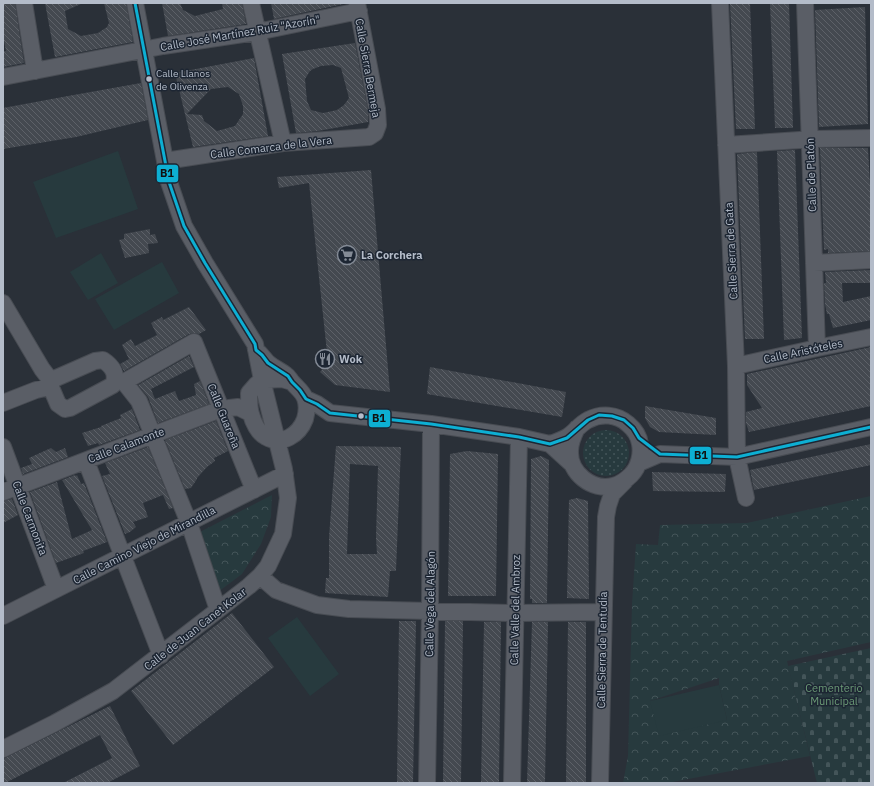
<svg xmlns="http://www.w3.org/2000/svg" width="874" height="786" font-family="'IBM Plex Sans',sans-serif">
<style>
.grass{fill:url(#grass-dots)}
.forest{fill:url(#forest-crowns);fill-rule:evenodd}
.cemetery{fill:url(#cemetery-stones)}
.garden{fill:#273a3e}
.building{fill:url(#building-back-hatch);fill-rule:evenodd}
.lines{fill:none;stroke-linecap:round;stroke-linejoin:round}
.minor-casing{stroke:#484c53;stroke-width:18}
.minor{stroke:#5a5e66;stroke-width:16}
.bus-1-casing{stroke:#1d2633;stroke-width:6}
.bus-1{stroke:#0dafd3;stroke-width:3}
.bus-dot{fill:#b4bcc9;stroke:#1d2633;stroke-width:1.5}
.labels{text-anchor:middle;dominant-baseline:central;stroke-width:3;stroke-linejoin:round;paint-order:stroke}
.bus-label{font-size:10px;fill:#b4bcc9;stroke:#1d2633;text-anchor:start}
.street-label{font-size:11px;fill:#b4bcc9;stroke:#1d2633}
.poi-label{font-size:11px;font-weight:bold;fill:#b4bcc9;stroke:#1d2633;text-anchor:start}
.park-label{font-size:11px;fill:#6b9a76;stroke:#1d2633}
.line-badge{stroke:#1d2633;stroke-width:1.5}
.pale-badge-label{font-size:11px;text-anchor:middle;font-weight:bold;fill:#111}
</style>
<defs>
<pattern id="grass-dots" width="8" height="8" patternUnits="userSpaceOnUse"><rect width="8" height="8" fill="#273a3e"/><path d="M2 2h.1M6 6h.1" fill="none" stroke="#445559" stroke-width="1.8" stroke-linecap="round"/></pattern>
<pattern id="forest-crowns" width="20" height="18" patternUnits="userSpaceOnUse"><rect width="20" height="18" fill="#273a3e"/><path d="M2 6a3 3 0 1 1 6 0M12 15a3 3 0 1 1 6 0" fill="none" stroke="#445559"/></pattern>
<pattern id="cemetery-stones" width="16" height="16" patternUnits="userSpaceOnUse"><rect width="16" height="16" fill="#273a3e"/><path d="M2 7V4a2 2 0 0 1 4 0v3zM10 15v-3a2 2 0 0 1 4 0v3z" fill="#445559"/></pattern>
<pattern id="building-back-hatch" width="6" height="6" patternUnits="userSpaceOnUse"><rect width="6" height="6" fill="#444950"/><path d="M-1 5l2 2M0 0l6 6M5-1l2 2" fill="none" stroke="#5d6168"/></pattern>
</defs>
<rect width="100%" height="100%" fill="#2a3038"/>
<!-- grass -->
<path class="grass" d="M583 453a23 23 0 1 1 46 0a23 23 0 1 1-46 0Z"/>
<!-- forest -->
<path class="forest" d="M272,495L271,517L261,544L242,574L218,592L196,534Z
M871,496V642L787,661L810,756L667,783H623L628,756L632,604L636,544L658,545L660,525L747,523ZM719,678V685L727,720L650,701Z"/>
<!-- cemetery -->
<path class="cemetery" d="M871,648V783H817L788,666Z"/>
<!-- garden -->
<path class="garden" d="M118,151L138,209L56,238L33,182Z
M101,253L118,283L88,300L70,272Z
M162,262L179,293L114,330L95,299Z
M297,617L339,674L310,696L268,638Z
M719,685L727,720L659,736L650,701Z"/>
<!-- building -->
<path class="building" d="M3,3H15L24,63L3,67V51H6L3,36Z
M45,3H83L65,11L68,29L81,36L98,33L107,27L109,23L104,3H126L133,42L55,57Z
M162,3H180L183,10L195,16L223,9L222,3H242L246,24L168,36Z
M271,3H348L274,19Z
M730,3H750L755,129H736Z
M770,3H789L793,128H775Z
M865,7L868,124L819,127L815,10Z
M355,43L368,110V122L318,131L296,133L282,54ZM333,65L341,68L349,98L344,105L337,110L323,113L311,110L307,101L305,79L310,71L313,69L321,66Z
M254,58L268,136L193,147L175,73ZM228,87L239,94L243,106V114L235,126L217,131L204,121L202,115L187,114L211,89Z
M141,83L148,120L76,137L3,149V108L68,96Z
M820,148H868L871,204V251L828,253V249L824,250Z
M795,150L802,338L784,340L777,151Z
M757,152L764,339H745L737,154Z
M371,170L390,392L335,385L320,372L328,362L309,183L279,188L277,177Z
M150,229V235L155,234L158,243L148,244L149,253L125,258L119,240L124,239V234Z
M871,270V283H842L843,302L871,296V320L833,328L829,314H827L825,304L824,283H826L825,272Z
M189,307L206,330L199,334L194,333L189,334L124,371L120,364L129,359L122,345L131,339L135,346L157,335L151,323L162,317L163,320Z
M871,347V406L749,432L746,423V412L762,408L747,385V374Z
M189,356L194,367L151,389L155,399L175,391L179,401L196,395L194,384L200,381L209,404L158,423L148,397L138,385Z
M430,367L566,392L562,417L427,394Z
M645,406L716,418V435L659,432L650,427L645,418Z
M132,409L140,430L99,445L98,443L88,446L82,433L101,427V426L121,418L120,415Z
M216,421L228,451L214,458L215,461L207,467L197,478V479L191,488L185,489L165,440Z
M871,444V465L754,490L750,470Z
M336,446L401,447L396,571H390L388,597L325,593L326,578H329V537ZM350,464L378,466L376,538L377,554H347Z
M148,447L173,508L169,509L163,495L143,503L148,517L133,522L136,527L130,532L125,534L102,476L110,474L105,463Z
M51,448L56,452L65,448L68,457L23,474L21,468L32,464L29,458Z
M467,451L498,454L496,596H448L450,454Z
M541,456L549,460L547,603H532V599H530L531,459Z
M652,472L726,474L725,492L653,491Z
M75,475L76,476L77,475L81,484L84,483L107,542L83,551L84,553L56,563L30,492L57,482L72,539L92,530L62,480Z
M577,498L588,501L589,599L567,598L569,500Z
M12,499L18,515L3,523V501Z
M232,613L274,667L173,745L131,691Z
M399,621H416L413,783H397Z
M445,621H463L461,783H443Z
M484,622H501L499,783H481Z
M532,622H548L545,783H527Z
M568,622H586V783H566Z
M110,706L140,766L107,783H63L112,758L100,735L5,783H3V759Z"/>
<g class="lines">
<!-- minor casing -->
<g class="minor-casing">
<path id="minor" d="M24,3L35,71
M251,3L283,143
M720,3L736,366L737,457L746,498
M805,3L817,348
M3,77L163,46L257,32L359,11
M726,145L815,139L871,138
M165,161L283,143L369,137L375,133L378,125L377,109L357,3
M814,263L871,260
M3,303L42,369L52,382
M256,350C261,354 264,359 268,363C274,368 281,371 286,375C289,377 290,380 292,382C297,388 302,391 305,398C308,406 307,412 305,419C299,435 282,446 266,437C258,433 253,422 251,414C249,408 249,400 249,393L256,385L262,380L282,379L292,382
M103,360C112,366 118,374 113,385L70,408L65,409L58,404L50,385L54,379L95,361Z
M736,366L817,348L871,337
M124,382L139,401L189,523L218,610
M124,382L194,342L254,490
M306,399L317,404L330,413L431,424L519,437L550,444L572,464
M3,403L36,390L50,387
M550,444C556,442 562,440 567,437C575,432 580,424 588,420C601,413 617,414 628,424C634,429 639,436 640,444C642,454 639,467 631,475C626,480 621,484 613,486C592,491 569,473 570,451C570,443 573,436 577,428
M3,447L56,589
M86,461L161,655
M639,463L660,454L737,457L871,427
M3,492L221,409L238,407L250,413
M260,576L276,590L317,605L349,609L515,613L603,612
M3,616L285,474
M3,749L55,723L113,691L249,586L260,576L268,566L283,534L288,498L284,469L262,380L255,344L205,263L184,226L169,182L135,3
M427,783L430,611L431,424
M512,783L519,437
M600,783L606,517L608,506L612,494L625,481"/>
</g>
<!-- minor -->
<use href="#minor" class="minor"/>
<!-- bus-1 casing -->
<g class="bus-1-casing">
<path id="bus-1" d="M135,3L169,182L184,226L205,263L255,344L256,350L262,355L268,363L288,376L292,382L300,390L306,399L317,404L330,413L431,424L519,437L550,444L567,438L588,420L599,415L612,416L624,420L633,428L639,438L660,454L737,457L871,427"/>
</g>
<!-- bus-1 -->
<use href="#bus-1" class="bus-1"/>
</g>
<!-- icons -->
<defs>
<g id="supermarket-ring" transform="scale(1)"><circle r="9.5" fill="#1d2633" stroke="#848b96" stroke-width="1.5"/><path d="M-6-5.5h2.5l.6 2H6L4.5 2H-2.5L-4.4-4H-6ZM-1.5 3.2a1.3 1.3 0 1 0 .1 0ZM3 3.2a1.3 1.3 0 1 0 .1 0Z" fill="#848b96"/></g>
<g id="restaurant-ring" transform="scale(1)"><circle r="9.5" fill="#1d2633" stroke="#848b96" stroke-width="1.5"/><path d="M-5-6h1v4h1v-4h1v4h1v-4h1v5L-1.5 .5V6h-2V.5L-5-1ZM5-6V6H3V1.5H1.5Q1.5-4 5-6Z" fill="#848b96"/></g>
</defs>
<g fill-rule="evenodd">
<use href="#supermarket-ring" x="347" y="255"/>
<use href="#restaurant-ring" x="325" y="359"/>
</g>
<!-- markers -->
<g class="bus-dot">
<circle cx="149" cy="79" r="3.5"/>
<circle cx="361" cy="416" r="3.5"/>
</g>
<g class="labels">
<!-- bus labels -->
<g class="bus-label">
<text x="156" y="73">Calle Llanos<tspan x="156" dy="13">de Olivenza</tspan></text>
</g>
<!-- street labels -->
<g class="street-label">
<text transform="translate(240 33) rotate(-10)">Calle José Martínez Ruiz "Azorín"</text>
<text transform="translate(368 68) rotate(80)">Calle Sierra Bermeja</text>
<text transform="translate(271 147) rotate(-7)">Calle Comarca de la Vera</text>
<text transform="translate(811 175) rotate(-92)">Calle de Platón</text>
<text transform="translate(731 251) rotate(-93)">Calle Sierra de Gata</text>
<text transform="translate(803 351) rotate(-12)">Calle Aristóteles</text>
<text transform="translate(224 416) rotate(68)">Calle Guareña</text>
<text transform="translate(126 445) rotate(-21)">Calle Calamonte</text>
<text transform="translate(30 518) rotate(69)">Calle Carmonita</text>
<text transform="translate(144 545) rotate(-27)">Calle Camino Viejo de Mirandilla</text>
<text transform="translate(430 604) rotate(-89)">Calle Vega del Alagón</text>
<text transform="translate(515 610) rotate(-89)">Calle Valle del Ambroz</text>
<text transform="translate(195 629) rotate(-38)">Calle de Juan Canet Kolar</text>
<text transform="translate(602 650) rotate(-89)">Calle Sierra de Tentudía</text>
</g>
<!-- poi labels -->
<g class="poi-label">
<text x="361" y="255">La Corchera</text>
<text x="339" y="359">Wok</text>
</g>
<!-- park labels -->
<g class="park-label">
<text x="834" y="688">Cementerio<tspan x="834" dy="13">Municipal</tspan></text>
</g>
</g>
<g class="line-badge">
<rect x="156" y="164" width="23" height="19" rx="4" fill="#0dafd3"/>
<rect x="368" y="409" width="23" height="19" rx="4" fill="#0dafd3"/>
<rect x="689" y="446" width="23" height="19" rx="4" fill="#0dafd3"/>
</g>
<g class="pale-badge-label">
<text x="167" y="177">B1</text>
<text x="379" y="422">B1</text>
<text x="701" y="459">B1</text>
</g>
<!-- border -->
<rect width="874" height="786" fill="none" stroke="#b4bcc9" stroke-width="8"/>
</svg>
